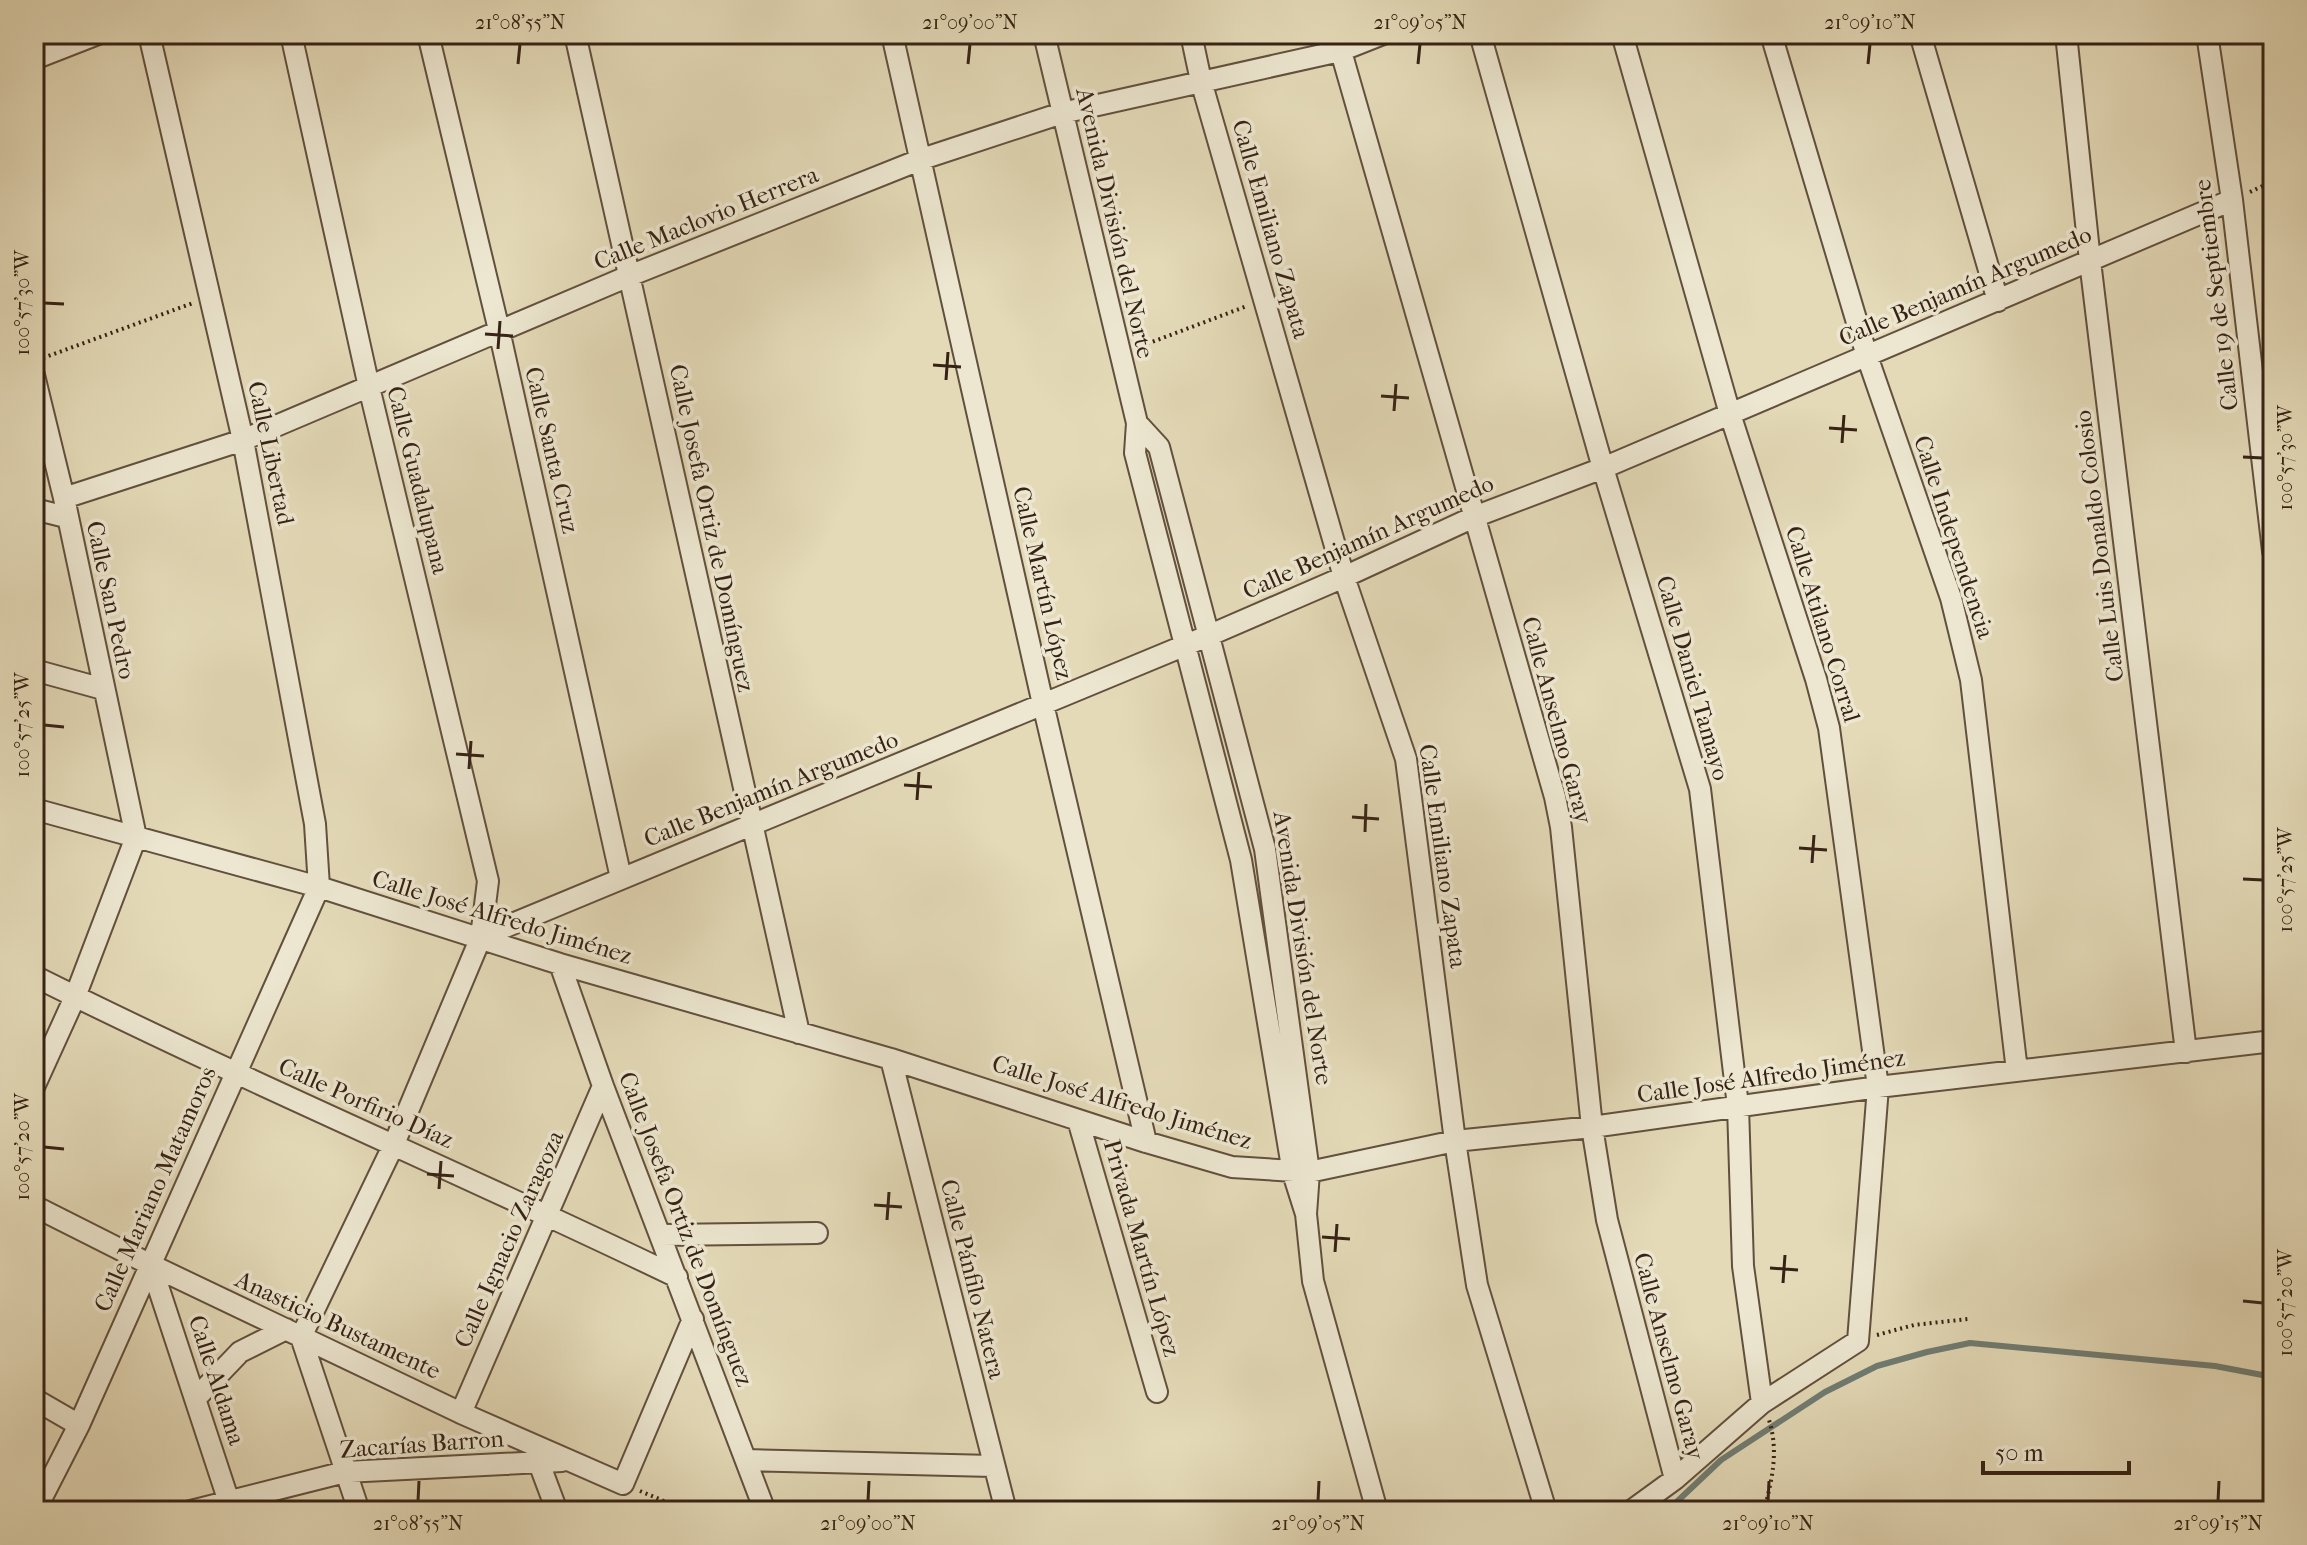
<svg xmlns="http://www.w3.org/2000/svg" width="2307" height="1545" font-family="'IM FELL French Canon',serif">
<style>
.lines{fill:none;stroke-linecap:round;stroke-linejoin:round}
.stream{stroke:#707d74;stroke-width:6}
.street-casing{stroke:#62503e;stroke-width:24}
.path{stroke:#362215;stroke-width:4;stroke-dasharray:2 4;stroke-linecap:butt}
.street{stroke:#ede7d1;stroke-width:20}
.ticks{fill:none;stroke:#362215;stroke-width:3}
.labels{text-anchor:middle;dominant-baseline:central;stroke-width:7;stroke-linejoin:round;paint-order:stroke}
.street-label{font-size:24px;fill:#362215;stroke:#ede7d1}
.neatline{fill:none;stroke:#362215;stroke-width:3}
.ticks-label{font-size:20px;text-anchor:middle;fill:#362215}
</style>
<rect width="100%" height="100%" fill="#e4dab8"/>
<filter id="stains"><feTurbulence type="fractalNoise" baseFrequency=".0025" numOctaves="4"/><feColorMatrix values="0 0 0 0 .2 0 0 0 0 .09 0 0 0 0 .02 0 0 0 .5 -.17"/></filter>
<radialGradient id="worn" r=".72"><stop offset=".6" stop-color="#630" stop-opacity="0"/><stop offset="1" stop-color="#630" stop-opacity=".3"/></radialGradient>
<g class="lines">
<!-- stream -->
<path class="stream" d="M1667,1511L1721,1460L1825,1392L1877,1366L1927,1352L1970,1343L2215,1366L2273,1377"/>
<!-- street casing -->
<g class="street-casing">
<path id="street" d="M291,34L369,387L488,881L481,937L394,1144L301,1337L359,1511
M428,34L499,330L621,878
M575,34L799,1033
M892,34L1043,704L1146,1142
M1044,34L1137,423L1135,453L1241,860L1293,1173L1306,1214
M1191,34L1201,81L1344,577L1406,759L1455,1141L1477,1285L1546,1511
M1336,34L1555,797L1561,827L1592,1127L1607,1220L1675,1479
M1480,34L1603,468L1700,789L1738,1106L1743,1266L1762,1403
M1622,34L1730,414L1816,679L1829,728L1878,1087L1858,1341L1762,1403L1675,1479L1631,1511
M1771,34L1867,356L1951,598L1971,680L2017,1071
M1920,34L1998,301
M2066,34L2090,261L2186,1052
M2207,34L2232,200L2273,551
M34,59L98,34
M34,375L64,498L136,837L75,997L34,1087
M1137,423L1159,447L1265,849L1309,1172L1306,1214L1313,1281L1377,1511
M64,498L243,440L629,276L922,159L1062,113L1340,51L1383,34
M34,509L66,517
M34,670L103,689
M34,809L319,887L560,964L891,1059L1146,1142L1232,1167L1309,1172L1455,1141L1592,1127L1878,1087L2273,1041
M481,937L1210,635L1344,577L1474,517L1603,468L2232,200
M560,964L603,1086L765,1511
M34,976C246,1082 464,1174 677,1277
M891,1059L1006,1511
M1078,1120L1157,1392
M34,1206L151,1265L461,1413L623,1484L693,1319
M662,1235L817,1233
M151,1265L232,1511
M196,1398L240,1352L286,1329
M34,1399L79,1425
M461,1413L603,1086
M746,1460L993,1466
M539,1463L557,1511
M35,1511L79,1425L319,887L315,824L243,440L149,34
M191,1511L345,1472L562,1461"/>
</g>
<!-- path -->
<path class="path" d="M2250,192L2273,181
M1136,348L1247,306
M43,358L193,303
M34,1240L43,1230
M1877,1335L1914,1325L1968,1319
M640,1491L688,1511
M1764,1511C1772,1479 1779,1452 1769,1420"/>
<!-- street -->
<use href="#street" class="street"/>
</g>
<!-- ticks -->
<path class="ticks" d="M518,64L520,44M968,64L970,44M1418,64L1420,44M1868,64L1870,44M44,303L64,304M485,334L513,336M498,349L500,321M933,365L961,367M946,380L948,352M1381,396L1409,398M1394,411L1396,384M1829,428L1857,430M1842,443L1844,415M2243,457L2263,458M44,725L64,727M456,754L484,756M469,769L471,741M904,785L932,787M917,800L919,772M1352,817L1379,819M1365,832L1366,804M1799,848L1827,850M1812,863L1814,835M2243,879L2263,880M44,1147L64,1149M427,1174L454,1176M439,1189L441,1161M874,1205L902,1207M887,1220L889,1192M1322,1237L1350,1239M1335,1252L1337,1224M1770,1268L1798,1270M1783,1283L1785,1255M2243,1301L2263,1303M418,1501L419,1481M868,1501L869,1481M1318,1501L1319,1481M1768,1501L1769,1481M2218,1501L2219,1481"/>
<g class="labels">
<!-- street labels -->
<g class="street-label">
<text transform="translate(706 218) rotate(-22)">Calle Maclovio Herrera</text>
<text transform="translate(1115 223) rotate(77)">Avenida División del Norte</text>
<text transform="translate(1271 229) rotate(74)">Calle Emiliano Zapata</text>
<text transform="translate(1965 286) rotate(-23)">Calle Benjamín Argumedo</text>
<text transform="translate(2216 295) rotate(-97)">Calle 19 de Septiembre</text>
<text transform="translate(552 450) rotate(77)">Calle Santa Cruz</text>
<text transform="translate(271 453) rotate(78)">Calle Libertad</text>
<text transform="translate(418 480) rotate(76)">Calle Guadalupana</text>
<text transform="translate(712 528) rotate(78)">Calle Josefa Ortiz de Domínguez</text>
<text transform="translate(1368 537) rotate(-24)">Calle Benjamín Argumedo</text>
<text transform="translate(1954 537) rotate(72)">Calle Independencia</text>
<text transform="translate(2099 546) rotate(-97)">Calle Luis Donaldo Colosio</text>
<text transform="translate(1043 583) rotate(77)">Calle Martín López</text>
<text transform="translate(111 600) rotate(78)">Calle San Pedro</text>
<text transform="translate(1823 624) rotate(73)">Calle Atilano Corral</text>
<text transform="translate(1693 678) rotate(74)">Calle Daniel Tamayo</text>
<text transform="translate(1557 720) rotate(75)">Calle Anselmo Garay</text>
<text transform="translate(771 789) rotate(-22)">Calle Benjamín Argumedo</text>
<text transform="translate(1443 856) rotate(82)">Calle Emiliano Zapata</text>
<text transform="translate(502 917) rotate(17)">Calle José Alfredo Jiménez</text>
<text transform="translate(1303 948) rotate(81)">Avenida División del Norte</text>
<text transform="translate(1771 1076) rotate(-8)">Calle José Alfredo Jiménez</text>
<text transform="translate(1122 1102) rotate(17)">Calle José Alfredo Jiménez</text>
<text transform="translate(366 1103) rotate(24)">Calle Porfirio Díaz</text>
<text transform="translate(155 1189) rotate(-66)">Calle Mariano Matamoros</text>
<text transform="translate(686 1229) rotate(69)">Calle Josefa Ortiz de Domínguez</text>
<text transform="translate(509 1239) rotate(-66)">Calle Ignacio Zaragoza</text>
<text transform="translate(1142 1248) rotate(74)">Privada Martín López</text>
<text transform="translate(973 1279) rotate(76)">Calle Pánfilo Natera</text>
<text transform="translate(338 1325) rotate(25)">Anasticio Bustamente</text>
<text transform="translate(1669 1356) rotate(75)">Calle Anselmo Garay</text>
<text transform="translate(217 1380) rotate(72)">Calle Aldama</text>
<text transform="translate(422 1444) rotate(-4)">Zacarías Barron</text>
</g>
</g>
<!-- margin -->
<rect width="2307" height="1545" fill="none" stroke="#e4dab8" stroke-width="88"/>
<!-- scale -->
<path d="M1983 1461v12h146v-12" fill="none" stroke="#362215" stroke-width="4"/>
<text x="1995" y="1461" font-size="24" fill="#362215" stroke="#ede7d1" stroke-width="6" paint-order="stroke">50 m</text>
<rect x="44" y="44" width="2219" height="1457" class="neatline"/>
<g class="ticks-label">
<text x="520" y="29">21°08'55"N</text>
<text x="970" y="29">21°09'00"N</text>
<text x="1420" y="29">21°09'05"N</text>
<text x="1870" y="29">21°09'10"N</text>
<text transform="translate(22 303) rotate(-90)" y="7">100°57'30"W</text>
<text transform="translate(2285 458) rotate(-90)" y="7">100°57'30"W</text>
<text transform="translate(22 725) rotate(-90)" y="7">100°57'25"W</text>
<text transform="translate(2285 880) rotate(-90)" y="7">100°57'25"W</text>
<text transform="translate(22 1147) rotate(-90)" y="7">100°57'20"W</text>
<text transform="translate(2285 1303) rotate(-90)" y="7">100°57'20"W</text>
<text x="418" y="1530">21°08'55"N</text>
<text x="868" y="1530">21°09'00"N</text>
<text x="1318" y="1530">21°09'05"N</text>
<text x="1768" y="1530">21°09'10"N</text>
<text x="2218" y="1530">21°09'15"N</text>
</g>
<rect width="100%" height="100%" filter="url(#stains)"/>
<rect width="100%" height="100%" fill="url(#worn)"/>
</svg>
